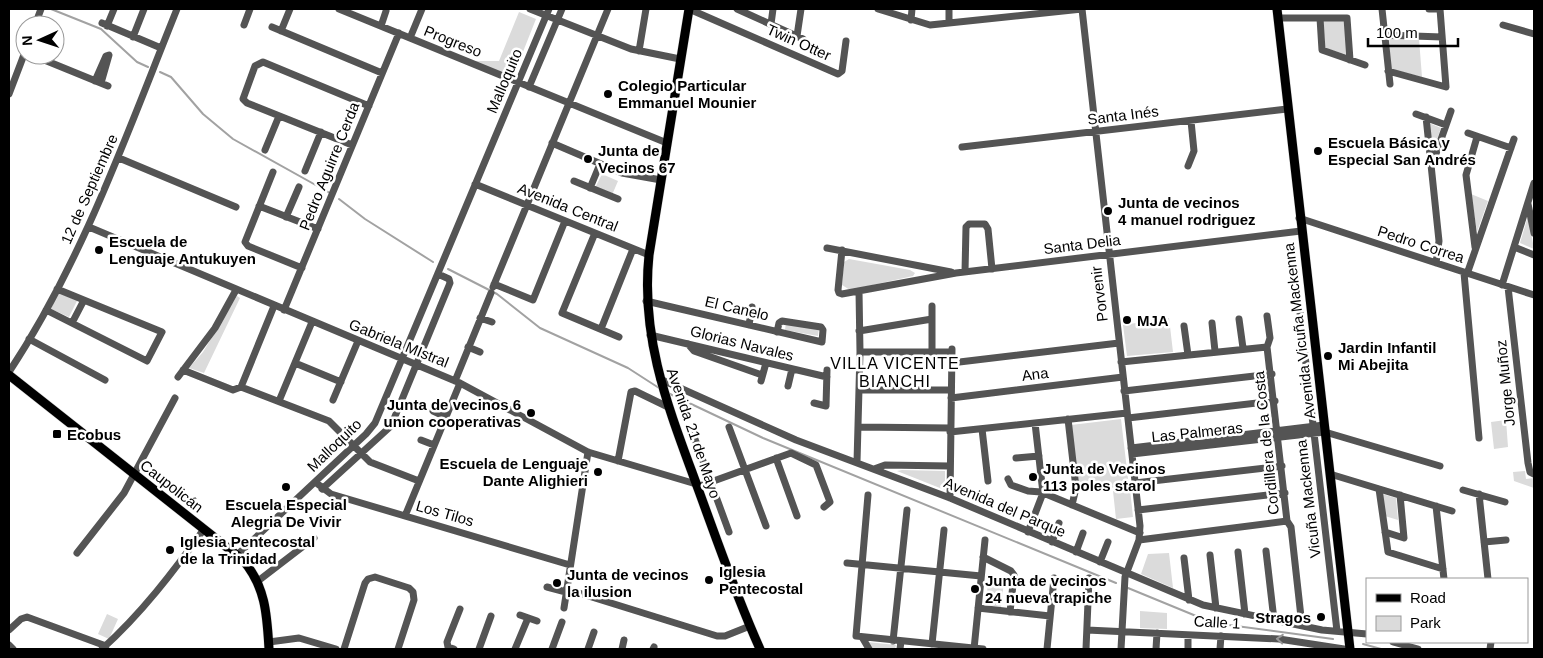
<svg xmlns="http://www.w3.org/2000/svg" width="1543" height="658" font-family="Arial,sans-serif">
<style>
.green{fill:#dbdbdb}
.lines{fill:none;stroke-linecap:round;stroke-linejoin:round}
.stream{stroke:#a2a2a2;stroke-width:2}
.major-casing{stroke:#dbdbdb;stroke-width:10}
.minor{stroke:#545454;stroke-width:7}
.major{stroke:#000;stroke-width:9}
.oneway{stroke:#989898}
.poi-dot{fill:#000;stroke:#fff;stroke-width:2}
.labels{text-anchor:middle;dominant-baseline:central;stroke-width:5;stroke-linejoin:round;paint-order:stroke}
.street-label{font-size:15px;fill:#000;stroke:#fff}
.poi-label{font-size:15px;font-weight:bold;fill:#000;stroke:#fff;text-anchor:start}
.neighbourhood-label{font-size:16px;letter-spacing:1px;fill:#000;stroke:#fff}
</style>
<rect width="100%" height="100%" fill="#fff"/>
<!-- green -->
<path class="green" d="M519,12L536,19L513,77L471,61H499Z
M1323,21H1345L1348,55L1325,48Z
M1389,38L1419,39L1422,77L1391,69Z
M1429,123L1441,128L1432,153Z
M602,174L618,181L612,195L595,188Z
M1471,194L1488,201L1477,232Z
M1528,216L1534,249L1520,243Z
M849,259L910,270L915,273L913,276L850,290L842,285L844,262Z
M58,292L77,301L69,317L51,309Z
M237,296L240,298L204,373L189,368L203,352Z
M1169,318L1173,352L1127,356L1123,325Z
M786,322L819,327L818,336L785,330Z
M1121,419L1129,487L1078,491L1071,425Z
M1506,420L1508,447L1494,449L1491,422Z
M902,470L945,471V490L897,471Z
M1525,471L1526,479L1534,478V488L1514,481L1513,472Z
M1130,489L1133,517L1116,519L1113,491Z
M1382,494L1396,498L1398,520L1385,516Z
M1169,553L1173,588L1141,574L1148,554Z
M988,581L1004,582L1001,607L986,605Z
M1140,611L1167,613V629L1140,628Z
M107,614L118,619L109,639L98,634Z
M867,642L896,645L895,649H872Z"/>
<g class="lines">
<!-- stream -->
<path class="stream" d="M51,9L101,29L137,62L148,67
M160,72L171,77L203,114L233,139L330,193
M339,199L365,219L433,262
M448,269L497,294L540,328L628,368L659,388
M668,393L763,438L1116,583
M1128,588L1201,618L1221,624L1333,639
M1363,644L1381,649"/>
<!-- major casing -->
<g class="major-casing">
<path id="major" d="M689,9L649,255C640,342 671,414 700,494C719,546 737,598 760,649
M1277,9L1350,649
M9,375L243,560C266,587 267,616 269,649"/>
</g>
<!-- minor -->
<path class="minor" d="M339,9L667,143
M530,9L631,49L680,59
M689,9L838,74L842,71L846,41
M737,9L803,39
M878,9L930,25L1082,9
M1082,9L1140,526L1139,540L1125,577L1121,649
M1382,9L1390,84
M1429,9H1440
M1278,18H1347L1350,60
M1320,18L1322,50L1365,65
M911,20L912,9
M102,23L161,48
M949,23V9
M771,24L773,9
M35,25L41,9
M244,25L250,9
M1503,25L1534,34
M107,26L114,9
M381,26L386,11
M272,27L382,73
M281,31L290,9
M1385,35L1442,37
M797,36L801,9
M133,37L144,9
M410,38L422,9
M639,51L646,9
M32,55L108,86
M1388,71L1446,87L1440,9
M95,81L106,56L109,55L101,83
M529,87L562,9
M9,94L25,52
M1416,114L1446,125
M1426,117L1439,241L1436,263
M1468,133L1511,148
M552,143L622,173L661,180
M352,145L247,103L243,99L255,66L263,62L369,106
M962,147L1287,109
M265,150L279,116
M119,158L236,207
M1432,165L1451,111
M1188,166L1194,151L1191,121
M305,171L321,132
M273,172L245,242L248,246L302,268
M574,181L618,199
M475,184L649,255
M590,188L600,164
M1528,204L1534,233
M259,206L318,229
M286,217L299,187
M1299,218L1534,295
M89,227L460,383L588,452L696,484
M595,233L562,313L619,337
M1475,247L1466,175L1477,137
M1514,247L1534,255
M827,248L951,272
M842,250L838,290L839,293L842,294L956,273L1301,231
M965,272L966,227L969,224H985L988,229L992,269
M1464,273L1479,438
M1467,274L1514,139
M494,284L533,300L565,221
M1502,285L1534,183
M493,287L608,9
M1508,287L1528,463L1530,472L1534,474
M646,301L822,342L823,330L821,327L782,321L779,323L777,332
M1299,304L1337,631
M46,310L147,361L162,332L57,289
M284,310L399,33
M1267,316L1270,338L1267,347L1287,521L1291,527L1302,626
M480,318L492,322
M1239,319L1243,348
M72,323L84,300
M1212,323L1215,351
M749,325L752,307
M1184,326L1188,355
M601,329L633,249
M859,331L932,319
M650,335L827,377
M29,339L105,380
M688,344L694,351L762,375
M468,347L480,352
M860,352H951
M932,352V306
M1121,362L1267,347
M295,363L341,382
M951,363L1119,343
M183,370L233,390L241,387L329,421L370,462L419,481
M9,372C83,260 127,133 177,9
M178,377L215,328L236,290
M660,379L796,440L950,498L1203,605L1322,630L1367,634
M455,381L491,293
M761,381L766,363
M788,386L792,369
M241,387L274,306
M859,390H951
M1124,391L1272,374
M951,398L1123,377
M333,400L358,341
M279,401L312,322
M814,403L826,406L827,370
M433,411L446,417
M1128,418L1275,401
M1068,419L1076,488L1072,505
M729,427L766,526
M858,427L950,428
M982,429L988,481
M692,431L729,532
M950,432L1127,413
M421,440L434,445
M1131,448L1324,425
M1132,454L1325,432L1440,466
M776,458L797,516
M1016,458L1039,456
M618,461L631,392L635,391L668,407
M857,462L860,352L859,291
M874,469L885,465L950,466
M1330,474L1452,511
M1008,479L1011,485L1028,491L1041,492L1140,533
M315,482L331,494L570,565
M1135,483L1282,466
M697,487L791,453L816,465L830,502L824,507
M322,489L391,426L450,283L449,279L438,274
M1379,489L1388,552L1443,569
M1463,490L1505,502
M1479,494L1488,579
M868,495L856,636L983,649
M950,498L952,349
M1436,506L1444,579
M1138,510L1285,493
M405,516L460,383
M1028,532L1043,493L1035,423
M1385,532L1404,538L1400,495
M1139,540L1287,521
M1052,542L1059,523
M1484,542L1506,540
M1266,551L1274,620
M1076,552L1083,533
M1238,552L1245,614
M77,553L124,493L175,398
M237,555L366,434L375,423L549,9
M1210,555L1216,608
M983,557L1011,571L1014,575L1010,612
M1184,558L1189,600
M1100,562L1108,542
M847,563L981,576
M258,581L314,538
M547,587L566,592
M566,589L717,636H725L750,626
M564,608L588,452
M978,608L1050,616
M520,615L537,621
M9,630L21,619L27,617L106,646
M1087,630L1279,639L1344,649
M862,637L869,649
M893,641L907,510
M269,642L299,638L336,649
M1393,642L1418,649
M932,644L944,530
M9,645L13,649
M102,649C141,614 174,571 204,529
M344,649L365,583L368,579L375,577L409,588L413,592L414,600L398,649
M454,649L448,647L447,642L460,609
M479,649L491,616
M515,649L528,618
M552,649L562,622
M588,649L594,632
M622,649L624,640
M653,649L654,647
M900,649L901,641
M974,649L985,540
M1047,649L1054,578
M1086,649L1089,578
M1156,649L1157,633
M1188,649V635
M1220,649L1221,636
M1490,649L1491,642"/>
<!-- major -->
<use href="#major" class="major"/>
</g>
<!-- one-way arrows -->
<defs><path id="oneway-chevron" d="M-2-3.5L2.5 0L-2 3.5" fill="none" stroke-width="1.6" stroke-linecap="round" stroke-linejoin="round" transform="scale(1.25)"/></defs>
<use class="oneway" href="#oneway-chevron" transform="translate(1280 639) rotate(-176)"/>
<!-- markers -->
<g class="poi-dot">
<circle cx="608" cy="94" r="5"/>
<circle cx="1318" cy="151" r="5"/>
<circle cx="588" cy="159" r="5"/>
<circle cx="1108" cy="211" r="5"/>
<circle cx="99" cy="250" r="5"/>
<circle cx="1127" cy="320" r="5"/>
<circle cx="1328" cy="356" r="5"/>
<circle cx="531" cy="413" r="5"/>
<rect x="52" y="429" width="10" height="10" rx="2.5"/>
<circle cx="598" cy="472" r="5"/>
<circle cx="1033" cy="477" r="5"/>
<circle cx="286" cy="487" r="5"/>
<circle cx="170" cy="550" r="5"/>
<circle cx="709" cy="580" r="5"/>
<circle cx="557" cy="583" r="5"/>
<circle cx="975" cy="589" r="5"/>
<circle cx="1321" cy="617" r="5"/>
</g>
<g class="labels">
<!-- street labels -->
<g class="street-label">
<text transform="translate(453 41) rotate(22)">Progreso</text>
<text transform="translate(799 42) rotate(24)">Twin Otter</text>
<text transform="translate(504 81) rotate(-67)">Malloquito</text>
<text transform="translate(1123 115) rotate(-7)">Santa Inés</text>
<text transform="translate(329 166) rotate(-68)">Pedro Aguirre Cerda</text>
<text transform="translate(89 189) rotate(-66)">12 de Septiembre</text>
<text transform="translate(568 207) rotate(22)">Avenida Central</text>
<text transform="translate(1082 244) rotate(-7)">Santa Delia</text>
<text transform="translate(1421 244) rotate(18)">Pedro Correa</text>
<text transform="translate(1099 294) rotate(-97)">Porvenir</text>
<text transform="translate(737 308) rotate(13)">El Canelo</text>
<text transform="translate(1299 331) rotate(-97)">Avenida Vicuña Mackenna</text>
<text transform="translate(399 343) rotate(22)">Gabriela MIstral</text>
<text transform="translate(742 343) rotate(14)">Glorias Navales</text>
<text transform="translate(1035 374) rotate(-7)">Ana</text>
<text transform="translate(1505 383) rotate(-96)">Jorge Muñoz</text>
<text transform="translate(1197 432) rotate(-6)">Las Palmeras</text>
<text transform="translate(694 433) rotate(71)">Avenida 21 de Mayo</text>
<text transform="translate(1266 443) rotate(-96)">Cordillera de la Costa</text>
<text transform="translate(334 445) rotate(-44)">Malloquito</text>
<text transform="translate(172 486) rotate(38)">Caupolicán</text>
<text transform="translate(1308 499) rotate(-97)">Vicuña Mackenna</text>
<text transform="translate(1005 507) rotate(23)">Avenida del Parque</text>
<text transform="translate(445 513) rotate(16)">Los Tilos</text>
<text transform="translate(1217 622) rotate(3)">Calle 1</text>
</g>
<!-- poi labels -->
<g class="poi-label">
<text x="618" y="85">Colegio Particular<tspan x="618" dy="17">Emmanuel Mounier</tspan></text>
<text x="1328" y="142">Escuela Básica y<tspan x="1328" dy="17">Especial San Andrés</tspan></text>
<text x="598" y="150">Junta de<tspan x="598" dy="17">Vecinos 67</tspan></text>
<text x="1118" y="202">Junta de vecinos<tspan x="1118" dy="17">4 manuel rodriguez</tspan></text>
<text x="109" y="241">Escuela de<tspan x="109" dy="17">Lenguaje Antukuyen</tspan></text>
<text x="1137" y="320">MJA</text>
<text x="1338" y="347">Jardin Infantil<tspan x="1338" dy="17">Mi Abejita</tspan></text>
<text x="521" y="404" text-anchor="end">Junta de vecinos 6<tspan x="521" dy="17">union cooperativas</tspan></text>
<text x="67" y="434">Ecobus</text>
<text x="588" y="463" text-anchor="end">Escuela de Lenguaje<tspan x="588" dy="17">Dante Alighieri</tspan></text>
<text x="1043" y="468">Junta de Vecinos<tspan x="1043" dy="17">113 poles starol</tspan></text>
<text x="286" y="504" text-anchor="middle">Escuela Especial<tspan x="286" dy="17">Alegria De Vivir</tspan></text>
<text x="180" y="541">Iglesia Pentecostal<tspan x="180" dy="17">de la Trinidad</tspan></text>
<text x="719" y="571">Iglesia<tspan x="719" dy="17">Pentecostal</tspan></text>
<text x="567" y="574">Junta de vecinos<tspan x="567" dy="17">la ilusion</tspan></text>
<text x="985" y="580">Junta de vecinos<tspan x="985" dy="17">24 nueva trapiche</tspan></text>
<text x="1311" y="617" text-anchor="end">Stragos</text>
</g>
<!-- neighbourhood labels -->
<g class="neighbourhood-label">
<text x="895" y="363">VILLA VICENTE<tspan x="895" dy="18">BIANCHI</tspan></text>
</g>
</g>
<!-- border -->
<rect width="1543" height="658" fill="none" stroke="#000000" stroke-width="20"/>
<!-- legend -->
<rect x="1366" y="578" width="162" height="65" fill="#ffffff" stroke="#999999"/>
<rect x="1376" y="594" width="25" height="8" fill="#000000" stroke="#999999"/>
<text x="1410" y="603" font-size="15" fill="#000000">Road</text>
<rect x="1376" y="616" width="25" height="15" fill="#dbdbdb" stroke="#999999"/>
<text x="1410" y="628" font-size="15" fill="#000000">Park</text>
<!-- north arrow -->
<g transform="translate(40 40) rotate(267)"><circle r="24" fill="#ffffff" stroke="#999999"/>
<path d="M0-4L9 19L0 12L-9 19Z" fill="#000000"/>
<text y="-8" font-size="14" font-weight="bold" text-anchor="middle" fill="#000000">N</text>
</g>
<!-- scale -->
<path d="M1368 38v8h90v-8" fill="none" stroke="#000000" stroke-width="2.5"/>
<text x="1376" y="38" font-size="15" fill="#000000" stroke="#ffffff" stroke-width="4" paint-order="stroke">100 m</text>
</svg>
